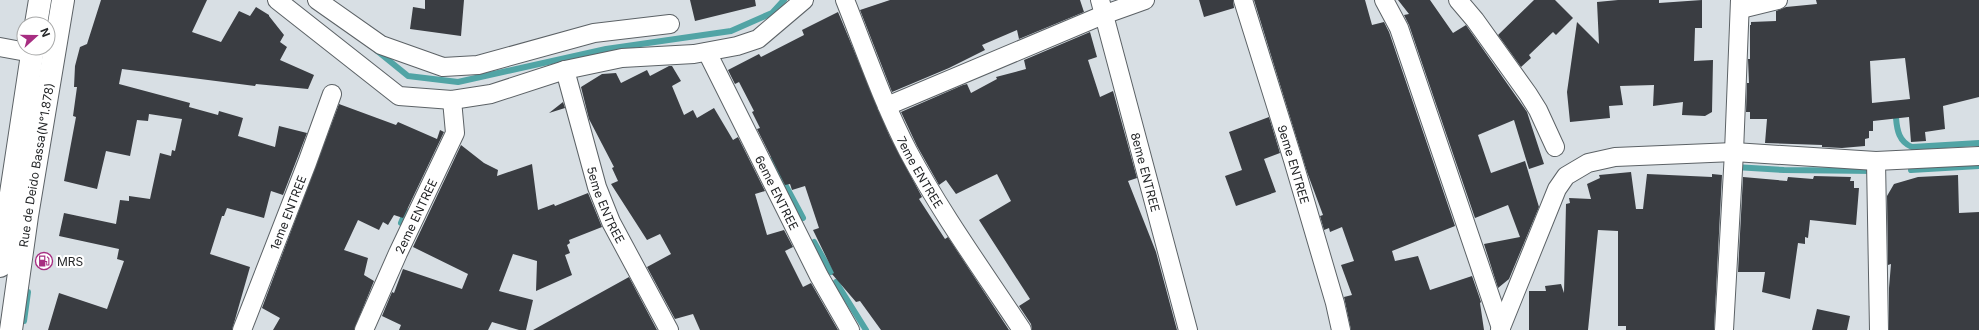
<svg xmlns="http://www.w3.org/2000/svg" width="1979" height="330" font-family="Inter,sans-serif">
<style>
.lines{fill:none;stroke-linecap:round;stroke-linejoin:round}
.stream{stroke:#51a4a5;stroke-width:6}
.building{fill:#3a3d42;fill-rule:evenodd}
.minor-casing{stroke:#5c6266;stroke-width:20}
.secondary-casing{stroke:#5c6266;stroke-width:24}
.minor{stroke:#fff;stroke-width:18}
.secondary{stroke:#fff;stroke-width:22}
.labels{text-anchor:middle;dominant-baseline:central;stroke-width:4;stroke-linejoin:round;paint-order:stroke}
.street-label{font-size:12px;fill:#252729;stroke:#fff}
.poi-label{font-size:12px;fill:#252729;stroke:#fff;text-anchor:start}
</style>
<rect width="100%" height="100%" fill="#d8dfe4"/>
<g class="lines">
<!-- stream -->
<path class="stream" d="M376,50L408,76L458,82L606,49L731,31L772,13L784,0
M1896,118C1897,130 1899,142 1912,147L1979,143
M772,160L803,218
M1735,167L1784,170L1875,171
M1911,170L1979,166
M401,223L406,211
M814,242L831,272
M836,282L866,330
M24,321L28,292"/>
</g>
<!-- building -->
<path class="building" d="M101,0H207L192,32L221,42L239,11L250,16L256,7L269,15V16L284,35L280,42L287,47L280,60L314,75L308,89L256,84L255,86L122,69L119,84L190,103L189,107L218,115L219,111L243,118L238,136L275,147L279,126L307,133L283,195L271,191L264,218L227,208L224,216H222L210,254L250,267L232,330H48L59,293L107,309L124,261L117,259L119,249L59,236L64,213L116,224L120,200L129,201V196L150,199L160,153L171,156L172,150L175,151L182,119L149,114L148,121L137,120L130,156L106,151L97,189L64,181L76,117L73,116L77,87H74L75,66L80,47L87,44Z
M425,0H464L461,36L410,29L413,7L425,9Z
M690,0H755L756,6L695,21Z
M890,0H1080L1084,12L1019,39L1017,30L982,45L985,50L949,68L892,92L860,10Z
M1199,0H1233L1234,8L1204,17Z
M1254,0H1365L1372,25L1384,22L1389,32L1455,226L1392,251L1395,261L1418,256L1430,290L1472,276L1481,302L1480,303L1484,330H1351L1344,297L1352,295L1341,265L1354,261L1342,227L1330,232L1329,228L1324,230L1320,216L1323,215L1307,172Z
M1398,0H1430L1453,33L1466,25L1527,112L1544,164L1529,169L1514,120L1478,135L1491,173L1525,161L1539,207L1509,279L1498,288L1484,244L1520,237L1508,205L1475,218L1409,25L1404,15L1409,14Z
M1534,0H1555L1573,18L1556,35L1553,32L1529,55L1531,58L1521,67L1498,35Z
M1618,0H1659V3L1702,0V28H1695L1694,61L1713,60L1712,112L1705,116L1682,115L1683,102L1653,106L1654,85L1620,86L1623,105L1609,106L1610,118L1570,122L1567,92L1577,22L1599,44L1597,2Z
M1816,0H1979V97L1943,106L1945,129L1925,132L1926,141L1911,142L1909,117L1873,121V131H1869V138L1865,139V146L1842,148L1822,147V145L1765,143L1767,119H1750V112H1746L1747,83H1749L1748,59H1750V25H1751V22L1776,21V11L1786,7L1817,4ZM1905,58L1910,99L1872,103L1870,61Z
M838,12L890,137L922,197L919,199L945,239L948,237L1009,330H881L860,301L856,302L832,274L834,273L813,230L819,228L805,186L792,190L790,184L785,185L757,129L760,128L752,112L754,111L739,82L735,84L728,70L759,54L761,57L804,35L802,30Z
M1090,32L1097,57L1088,60L1100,97L1113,91L1137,178L1128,181L1156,252L1177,330H1032L1031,324L1019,306L1030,299L979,220L1011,201L997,174L956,194L946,180L939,185L917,146L901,112L963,85L967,84L971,93L997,79L996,77L1026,69L1024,60Z
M669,66H672L681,81L672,86L684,115L693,110L697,118L714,108L733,140L738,137L765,191L755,194L767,235L784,230L793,247L785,251L803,287L811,283L838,330H700L693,314L675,319L647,267L671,254L660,234L647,240L611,184L618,181L612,168L614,167L589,119L581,87L602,74L616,73L621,83L647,70L650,76Z
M563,102L565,108L549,113Z
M339,104L396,125L398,122L437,139L440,130L444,132L403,218L394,215L388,225L383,222L379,230L358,220L344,250L368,258L364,275L374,281L354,330H273L280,318L262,308Z
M1269,117L1280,153L1264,159L1276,192L1236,206L1225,176L1242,170L1229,132Z
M461,145L484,163L498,170L497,176L532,164L538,210L554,204L555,206L588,193L602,227L569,240L570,243L567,245L570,253L565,255L572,275L536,291L537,261L513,254L499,291L533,300L526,330H519L492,322L488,330H399L401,325L382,316L392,292L394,293L403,269L462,289L468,274L413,247Z
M1631,172L1636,209H1643L1647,174L1712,177V174L1722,175L1714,330H1626V326H1618V231L1598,230L1588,330H1529V291H1546L1545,286L1561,284L1564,293L1566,204L1570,203L1569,198L1591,199L1587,184L1600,178L1599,175Z
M1958,175L1959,213L1979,212V330H1889V288L1891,264L1888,265L1887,196L1894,184L1918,177Z
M1814,176L1851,177L1850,181H1854V188H1859L1856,225L1810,220L1808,238L1805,237V244L1798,243L1790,299L1762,292L1765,272H1738L1743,177L1787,181L1788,177L1813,179Z
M629,277L657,330H533Z
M1817,309L1850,316L1847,330H1812Z"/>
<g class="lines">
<!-- minor casing -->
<g class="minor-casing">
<g id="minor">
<path d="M277,0L399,96L452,100L491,94L565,70L622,58L694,54L737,46L758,39L804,0"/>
<path d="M317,0L381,45L443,67L478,65L594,33L670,24"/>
<path id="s1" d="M845,0C865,50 883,103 908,151C941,213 983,271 1022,330"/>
<path id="s2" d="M1100,0L1188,330"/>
<path id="s3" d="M1243,0L1293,160L1335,303L1341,330"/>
<path d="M1384,0L1399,28L1501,328"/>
<path d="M1458,0L1475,20L1528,94L1538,110L1555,147"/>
<path d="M1741,9L1778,0"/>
<path d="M0,47L32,53"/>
<path id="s4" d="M707,52L819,276L850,330"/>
<path id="s5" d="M565,70L597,187L611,222L669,330"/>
<path d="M887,106L1103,15L1145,0"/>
<path d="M1876,161L1879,330"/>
<path id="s6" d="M242,330L307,163L332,94"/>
<path id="s7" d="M364,330L398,253L455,133L452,100"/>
<path d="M1500,330L1557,189L1566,176L1588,163L1615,157L1734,152L1876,161L1979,156"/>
<path d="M1724,330L1734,152L1740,0"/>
</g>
</g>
<!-- secondary casing -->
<g class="secondary-casing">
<g id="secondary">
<path d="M36,24L40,0"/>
<path d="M0,266L33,48"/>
<path id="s8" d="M11,330L27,216L63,0"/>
</g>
</g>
<!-- minor -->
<use href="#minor" class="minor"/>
<!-- secondary -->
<use href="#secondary" class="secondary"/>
</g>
<!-- icons -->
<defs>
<g id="fuel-ring" transform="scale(0.9)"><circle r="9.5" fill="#fff" stroke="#a72d81" stroke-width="1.5"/><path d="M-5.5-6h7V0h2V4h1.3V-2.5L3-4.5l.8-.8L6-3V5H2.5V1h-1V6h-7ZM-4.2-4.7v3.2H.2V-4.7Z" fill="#a72d81"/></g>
</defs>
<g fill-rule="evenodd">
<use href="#fuel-ring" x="44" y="261"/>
</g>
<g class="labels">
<!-- street labels -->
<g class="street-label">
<text stroke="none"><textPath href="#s3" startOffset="172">9eme ENTREE</textPath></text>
<text stroke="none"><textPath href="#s8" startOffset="167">Rue de Deido Bassa(N°1.878)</textPath></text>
<text stroke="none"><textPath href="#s1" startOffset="188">7eme ENTREE</textPath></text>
<text stroke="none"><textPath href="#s2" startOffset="178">8eme ENTREE</textPath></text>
<text stroke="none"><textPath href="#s4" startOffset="157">6eme ENTREE</textPath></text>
<text stroke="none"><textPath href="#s5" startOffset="141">5eme ENTREE</textPath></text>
<text stroke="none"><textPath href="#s6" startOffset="126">1eme ENTREE</textPath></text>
<text stroke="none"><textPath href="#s7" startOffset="125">2eme ENTREE</textPath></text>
</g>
<!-- poi labels -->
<g class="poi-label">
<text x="57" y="261">MRS</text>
</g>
</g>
<!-- north arrow -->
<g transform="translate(36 36) rotate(69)"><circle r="19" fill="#ffffff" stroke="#a8a9a9"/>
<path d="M0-3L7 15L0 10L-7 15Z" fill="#a72d81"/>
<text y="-6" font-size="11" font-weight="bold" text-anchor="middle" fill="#252729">N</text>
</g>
</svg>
